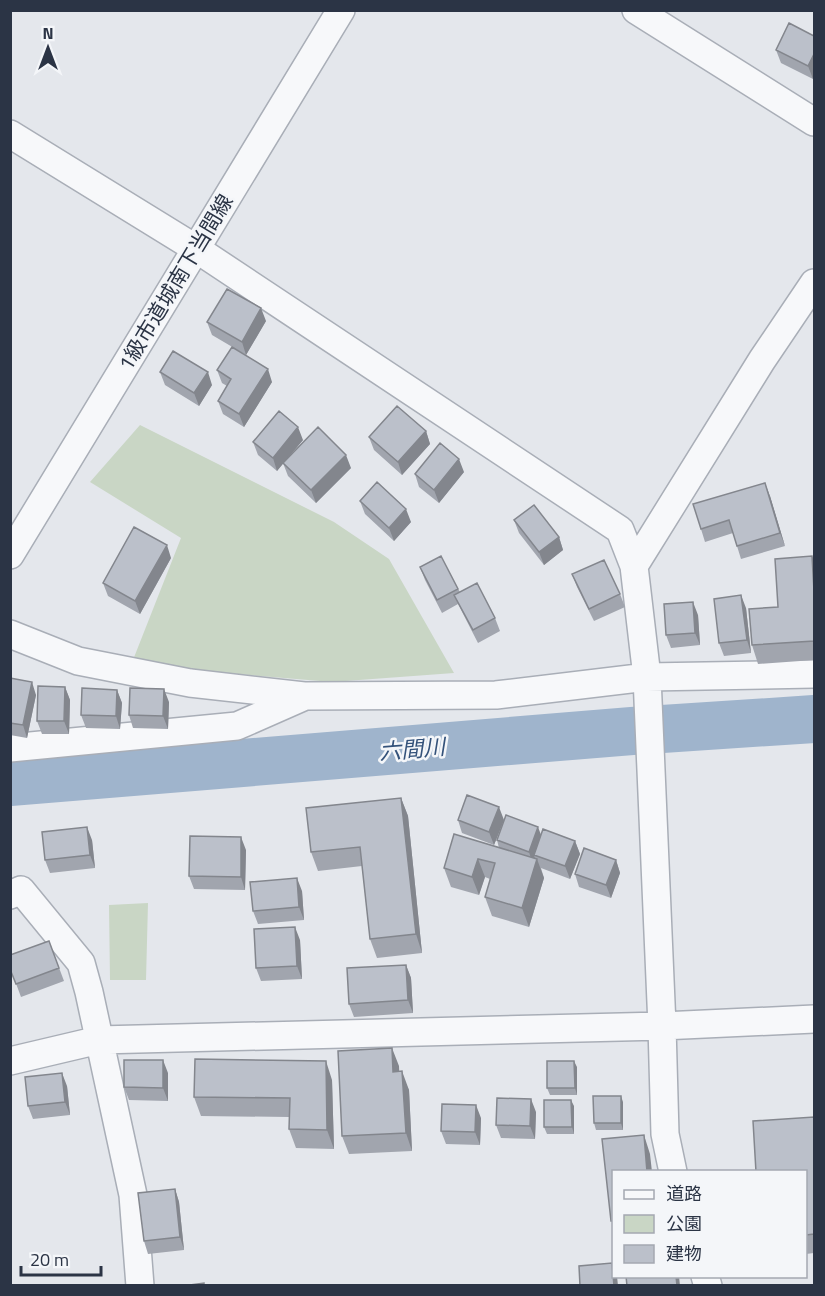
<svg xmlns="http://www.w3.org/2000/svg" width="825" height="1296" font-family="'Titillium Web','Noto Sans JP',sans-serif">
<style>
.green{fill:#c9d6c5}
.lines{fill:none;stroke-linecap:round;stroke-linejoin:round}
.river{stroke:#9fb4cc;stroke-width:48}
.minor-casing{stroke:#a9aeb7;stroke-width:30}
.minor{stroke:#f7f8fa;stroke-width:27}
.wall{fill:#a1a5ae}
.shaded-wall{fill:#83868d}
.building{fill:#bbc0ca;stroke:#83868d;stroke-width:1.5}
.labels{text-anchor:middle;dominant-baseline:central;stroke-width:5;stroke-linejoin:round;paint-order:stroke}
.street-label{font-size:21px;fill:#2b3445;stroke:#f4f6f9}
.water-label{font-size:22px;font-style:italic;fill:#34527a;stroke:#f4f6f9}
</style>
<rect width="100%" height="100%" fill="#e4e7ec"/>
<!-- green -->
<path class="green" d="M140,425L334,522L389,559L454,673L332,682L131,665L181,538L90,482Z
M148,903L146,980H110L109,905Z"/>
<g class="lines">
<!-- river -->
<path class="river" d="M10,782L632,731L814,719"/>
<!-- minor casing -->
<g class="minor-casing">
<path id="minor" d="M636,10L814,122
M10,134L195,248L620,530L634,566L647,677L662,1026L665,1134L673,1172
M10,555L341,10
M634,566L762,360L814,283
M10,634L78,661L190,683L304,696L496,695L647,677L814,674
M10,748L237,726L303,697
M10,895L21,890L81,963L89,992L133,1195L140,1286
M10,1061L99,1040L662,1026L814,1019
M705,1276L708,1286"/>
</g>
<!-- minor -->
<use href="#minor" class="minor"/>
</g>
<!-- wall -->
<path class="wall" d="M814,36V76L813,79L781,63L776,50Z
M266,321L246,355L212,335L207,322Z
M217,370L272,382L244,427L223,414L218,401L227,386L222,383Z
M160,372L212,385L199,406L165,385Z
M426,431L430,444L402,475L374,450L369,437Z
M303,440L286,460L351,468L316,503L288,476L283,463L277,471L258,455L253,442Z
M464,472L439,503L419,487L415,474Z
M770,496L785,546L741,559L733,533L705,542L701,529Z
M360,501L411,522L394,541L365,514Z
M514,520L559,537L563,550L544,565L519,533Z
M812,556L814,562V660L758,664L752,645Z
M171,558L140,614L108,596L103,583Z
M420,567L458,589L460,592L495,618L500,631L478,643L458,604L442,613L425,580Z
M572,574L620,594L625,607L594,621L577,587Z
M746,608L751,653L724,656L719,643Z
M698,615L700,645L671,648L666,635Z
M10,678L36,695L27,738L10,735Z
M65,687L70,700L69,734H42L37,721Z
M117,690L122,703L120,729L86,728L81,715Z
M169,702L168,729L133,728L129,715Z
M401,798L408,816L422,953L377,958L370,939L362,866L318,871L311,852Z
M458,820H504L494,845L462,833Z
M541,835L575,841L580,854L570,879L541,868L544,878L529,927L492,916L485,897L490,879L485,877L479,895L451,887L444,868L499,848L497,840Z
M92,840L95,868L50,873L45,860Z
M246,850L245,890L194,889L189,876Z
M616,860L620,873L611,898L579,887L575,874Z
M302,891L304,920L258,924L253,911Z
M300,940L302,979L261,981L256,968Z
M49,941L64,981L21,997L11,970Z
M406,965L411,978L413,1013L354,1017L349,1004Z
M399,1066V1071L409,1090L412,1151L349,1154L342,1136Z
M577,1067V1095H550L547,1088Z
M168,1073V1101L129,1100L124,1087Z
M332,1080L334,1149L296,1148L289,1129V1117L201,1116L194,1097Z
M67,1086L70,1115L33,1119L28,1106Z
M623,1102V1130H596L594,1123Z
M574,1106V1134H547L544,1127Z
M536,1112L535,1139L501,1138L496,1125Z
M814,1117V1253L806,1254V1172Z
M481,1118L480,1145L446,1144L441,1131Z
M175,1189L179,1202L184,1250L148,1254L144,1241Z"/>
<!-- shaded-wall -->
<path class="shaded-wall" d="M814,54V76L813,79L808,66Z
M261,308L266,321L246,355L242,342Z
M268,369L272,382L244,427L239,414Z
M208,372L212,385L199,406L194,393Z
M298,427L303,440L277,471L273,458Z
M426,431L430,444L402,475L398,462Z
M346,455L351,468L316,503L311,490Z
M459,459L464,472L439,503L434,490Z
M765,483L770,496L785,546L780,533Z
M406,509L411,522L394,541L389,528Z
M559,537L563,550L544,565L539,552Z
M167,545L171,558L140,614L135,601Z
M812,556L814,562V591Z
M741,595L746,608L751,653L747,640Z
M693,602L698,615L700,645L695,633Z
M32,682L36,695L27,738L23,725Z
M65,687L70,700L69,734L64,721Z
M164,689L169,702L168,729L163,716Z
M117,690L122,703L120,729L116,716Z
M401,798L408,816L422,953L416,934Z
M499,807L504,820L494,845L489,832Z
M87,827L92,840L95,868L90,855Z
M538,827L543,840L534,855L535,859L533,865L529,852Z
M241,837L246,850L245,890L241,877Z
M575,841L580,854L570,879L565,866Z
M478,859L485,877L479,895L472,877Z
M537,859L544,878L529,927L522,908Z
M616,860L620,873L611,898L606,885Z
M297,878L302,891L304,920L299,907Z
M295,927L300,940L302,979L297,966Z
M406,965L411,978L413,1013L408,1000Z
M392,1048L399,1066L400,1090L393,1072Z
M163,1060L168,1073V1101L163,1088Z
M326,1061L332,1080L334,1149L327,1130Z
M574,1061L577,1067V1095L575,1088Z
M402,1071L409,1090L412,1151L406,1133Z
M62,1073L67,1086L70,1115L65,1102Z
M621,1096L623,1102V1130L621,1123Z
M531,1099L536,1112L535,1139L530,1126Z
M571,1100L574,1106V1134L572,1127Z
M476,1105L481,1118L480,1145L475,1132Z
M644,1135L650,1154L652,1172H647Z
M175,1189L179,1202L184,1250L180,1237Z
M614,1276H617L618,1286H614Z
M676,1276H679L680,1286H677Z"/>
<!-- building -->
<path class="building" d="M789,23L814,36V54L808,66L776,50Z
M227,289L261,308L242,342L207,322Z
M232,347L268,369L239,414L218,401L231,379L217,370Z
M173,351L208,372L194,393L160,372Z
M397,406L426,431L398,462L369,437Z
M279,411L298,427L273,458L253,442Z
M318,427L346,455L311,490L283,463Z
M440,443L459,459L434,490L415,474Z
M377,482L406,509L389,528L360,501Z
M765,483L780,533L737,546L729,520L701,529L693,504Z
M534,505L559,537L539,552L514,520Z
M134,527L167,545L135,601L103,583Z
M441,556L458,589L437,600L420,567Z
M812,556L814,591V641L752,645L749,609L778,607L775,559Z
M604,560L620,594L589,609L572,574Z
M477,583L495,618L473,630L454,595Z
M741,595L747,640L719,643L714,599Z
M693,602L695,633L666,635L664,604Z
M10,678L32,682L23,725L10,723Z
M38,686L65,687L64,721H37Z
M82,688L117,690L116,716L81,715Z
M130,688L164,689L163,716L129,715Z
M467,795L499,807L489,832L458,820Z
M401,798L416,934L370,939L360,847L311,852L306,808Z
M506,815L538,827L529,852L497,840Z
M87,827L90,855L45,860L42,832Z
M543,829L575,841L565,866L534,855Z
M454,834L537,859L522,908L485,897L495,863L478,859L472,877L444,868Z
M190,836L241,837V877L189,876Z
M584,848L616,860L606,885L575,874Z
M297,878L299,907L253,911L250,882Z
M295,927L297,966L256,968L254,929Z
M49,941L59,968L16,984L10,969V955Z
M406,965L408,1000L349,1004L347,968Z
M392,1048L393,1072L402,1071L406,1133L342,1136L338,1051Z
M195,1059L326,1061L327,1130L289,1129L290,1098L194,1097Z
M124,1060H163V1088L124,1087Z
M547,1061H574L575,1088H547Z
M62,1073L65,1102L28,1106L25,1077Z
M593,1096H621V1123H594Z
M497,1098L531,1099L530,1126L496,1125Z
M544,1100H571L572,1127H544Z
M442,1104L476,1105L475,1132L441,1131Z
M814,1117V1234L806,1235V1172H756L753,1121Z
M644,1135L647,1172H614V1221H611L602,1139Z
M175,1189L180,1237L144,1241L138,1193Z
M612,1263L614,1286H580L579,1266Z
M626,1276H676L677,1286H627Z
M204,1283V1286H182Z"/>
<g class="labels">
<!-- street labels -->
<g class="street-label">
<text transform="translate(175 282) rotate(-59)">1級市道城南下当間線</text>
</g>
<!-- water labels -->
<g class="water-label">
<text transform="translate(412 749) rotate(-5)">六間川</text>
</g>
</g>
<!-- border -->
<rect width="825" height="1296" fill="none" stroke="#2b3445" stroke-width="24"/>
<!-- legend -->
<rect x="612" y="1170" width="195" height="108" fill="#f4f6f9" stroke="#a4a8b1" stroke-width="1.5"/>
<rect x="624" y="1190" width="30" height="9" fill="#f7f8fa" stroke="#a4a8b1" stroke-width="1.5"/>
<text x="666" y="1200" font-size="18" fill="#2b3445">道路</text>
<rect x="624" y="1215" width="30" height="18" fill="#c9d6c5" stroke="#a4a8b1" stroke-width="1.5"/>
<text x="666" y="1230" font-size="18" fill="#2b3445">公園</text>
<rect x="624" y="1245" width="30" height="18" fill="#bbc0ca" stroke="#a4a8b1" stroke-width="1.5"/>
<text x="666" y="1260" font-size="18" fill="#2b3445">建物</text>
<!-- north arrow -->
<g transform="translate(48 48)" stroke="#f4f6f9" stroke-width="4.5" paint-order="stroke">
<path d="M0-4.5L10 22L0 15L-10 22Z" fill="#2b3445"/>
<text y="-9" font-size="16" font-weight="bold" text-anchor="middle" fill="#2b3445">N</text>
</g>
<!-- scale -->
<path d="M21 1266v9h80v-9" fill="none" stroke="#2b3445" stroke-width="3"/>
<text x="30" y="1266" font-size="18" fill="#2b3445" stroke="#f4f6f9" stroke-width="4.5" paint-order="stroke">20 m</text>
</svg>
